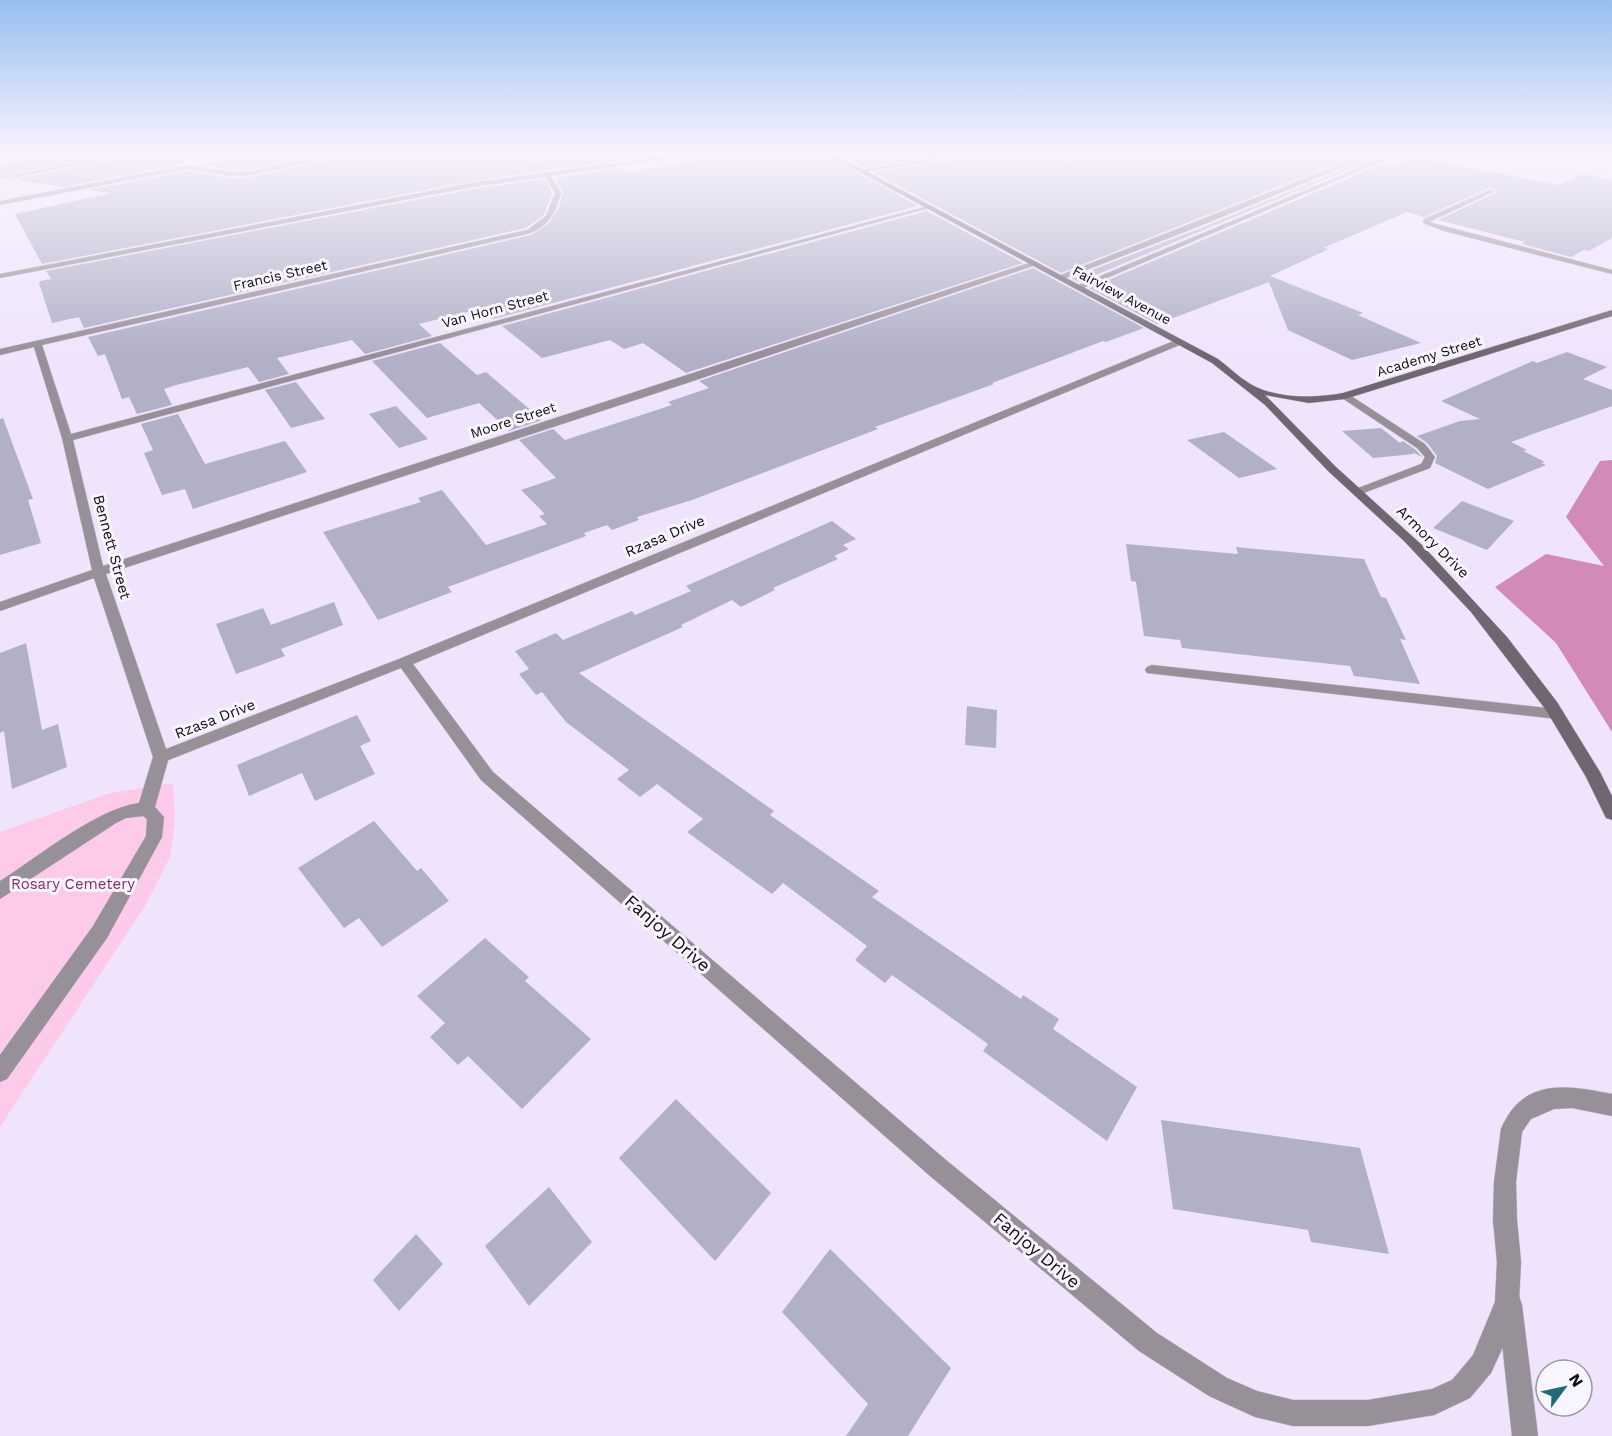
<svg xmlns="http://www.w3.org/2000/svg" width="1612" height="1436" font-family="'Work Sans',sans-serif">
<style>
.green{fill:#fecae9}
.forest{fill:#d28ab6}
.building{fill:#b1b0c7}
.lines{fill:none;stroke-linecap:round;stroke-linejoin:round}
.lane-casing{stroke:#cbc1d7;stroke-width:1}
.street-casing{stroke:#cbc1d7;stroke-width:1}
.secondary-casing{stroke:#cbc1d7;stroke-width:1}
.lane{fill:#989098;fill-rule:evenodd}
.street{fill:#989098;fill-rule:evenodd}
.secondary{fill:#706671;fill-rule:evenodd}
.labels{text-anchor:middle;dominant-baseline:central;stroke-width:6;stroke-linejoin:round;paint-order:stroke}
.far-street-label{font-size:14px;fill:#0f0c13;stroke:#f9f5fe}
.street-label{font-size:15px;fill:#0f0c13;stroke:#f9f5fe}
.park-label{font-size:15px;fill:#832f68;stroke:#f9f5fe}
.near-street-label{font-size:18px;fill:#0f0c13;stroke:#f9f5fe}
</style>
<rect width="100%" height="100%" fill="#efe4fc"/>
<!-- green -->
<path class="green" d="M173,783L175,822L170,857L145,906L0,1127V832L110,793Z"/>
<!-- forest -->
<path class="forest" d="M1612,460V732L1556,643L1495,587L1546,554L1604,566L1566,517L1600,461Z"/>
<!-- building -->
<path class="building" d="M57,154H110L13,173L11,175L16,179L130,156L132,154H183L184,163L63,187L0,177V164Z
M255,154L261,155L325,154L252,169L232,170L200,165Z
M346,154H529L530,162L601,154L612,161L472,181L42,264L15,214L111,193L89,190L187,171L232,178L252,177L345,156Z
M741,154H825L918,206L493,319L480,309L419,324L432,336L365,354L352,340L277,358L289,374L259,382L248,367L176,385L164,389L172,405L137,414L129,397L122,399L105,354L98,356L88,337L531,235L549,223L559,207L563,192L555,178L621,168L627,172Z
M838,154H955L863,167Z
M983,154H1049L1068,161L1105,154H1118L1129,157L1145,154H1330L1367,162L1079,282L1071,278L1201,228L1344,169L1345,166L1340,162L1061,273L873,172L981,156Z
M1416,157L1558,185L1582,174L1612,180V238L1589,251L1584,250L1571,257L1522,244L1525,242L1438,220L1497,192L1495,189L1489,188L1424,217L1407,212L1323,248L1329,249L1270,276L1363,313L1358,315L1421,343L1352,360L1288,330L1269,282L1157,324L1089,288L1380,165L1392,167Z
M544,179L552,193L544,215L526,228L84,328L79,317L52,323L39,283L40,281L51,279L46,271L472,189Z
M927,211L1023,263L686,373L643,343L624,349L610,340L542,358L502,326Z
M1033,268L1144,328L1106,342L1103,341L992,383L994,384L875,427L878,429L692,500L637,517L639,520L612,530L607,525L584,533L586,536L448,587L452,592L378,620L323,532L421,502L418,498L442,490L486,545L547,524L539,516L545,514L521,490L556,478L519,440L553,429L565,440L672,405L668,402L709,388L699,381Z
M440,343L477,375L486,372L542,420L509,431L479,403L427,418L372,361Z
M1567,352L1607,367L1583,379L1612,390V406L1511,442L1527,450L1523,451L1545,462L1541,463L1546,465L1488,489L1435,463L1437,456L1427,443L1417,436L1460,421L1480,419L1441,401L1533,361L1537,363Z
M296,382L325,419L291,428L265,390Z
M396,406L428,439L399,448L369,414Z
M178,414L205,464L285,441L307,472L193,509L185,489L162,495L144,453L153,450L141,424Z
M3,418L33,499L28,500L41,543L0,555V419Z
M1381,428L1400,443L1403,441L1416,450L1422,457L1412,452L1414,454L1373,458L1342,431Z
M1224,432L1277,469L1239,478L1187,440Z
M1462,501L1514,521L1487,550L1433,528Z
M832,521L856,539L843,545L849,549L834,556L838,559L773,588L775,590L741,607L732,600L681,625L683,627L579,673L774,811L770,815L879,891L872,897L1021,999L1023,995L1059,1019L1053,1029L1137,1087L1107,1141L983,1051L988,1044L892,975L885,983L855,960L867,946L783,883L772,894L687,832L703,819L657,784L640,797L617,779L629,770L566,722L542,692L536,695L519,674L529,669L515,651L556,633L563,640L632,611L635,615L691,591L686,586Z
M1126,544L1238,554L1236,547L1364,559L1381,597L1386,598L1406,640L1400,639L1420,684L1354,676L1350,666L1182,648L1180,640L1144,636L1136,582L1131,581Z
M334,602L343,625L281,649L285,656L236,674L216,624L263,608L271,625Z
M26,643L42,730L58,724L67,767L12,789L4,731L0,733V653Z
M967,706L997,710L996,748L965,745Z
M357,715L371,741L360,746L375,774L315,801L302,773L249,796L237,765Z
M374,821L417,871L421,868L449,901L382,947L359,918L344,928L298,868Z
M485,938L529,977L525,981L591,1039L522,1109L468,1056L458,1065L430,1037L445,1023L417,996Z
M676,1099L771,1193L715,1261L619,1158Z
M1161,1120L1360,1148L1389,1254L1311,1242L1308,1230L1173,1209Z
M549,1187L592,1242L529,1306L485,1246Z
M416,1234L443,1264L399,1311L373,1280Z
M830,1249L951,1368L908,1436H846L868,1404L782,1312Z"/>
<g class="lines">
<!-- lane casing -->
<g class="lane-casing">
<path id="lane" d="M1490,190L1495,191L1429,222L1612,270V274L1444,231L1423,223L1424,219Z
M1342,394H1348L1425,444L1435,457L1430,468L1361,494H1353V490L1421,464L1425,457L1417,448L1342,398Z
M1152,665L1557,709L1562,710L1564,714L1562,718L1557,719L1147,673L1145,670L1147,667Z
M161,751L167,753L169,757L155,807L164,817L162,837L107,938L7,1079L0,1082V1055L93,926L146,836L147,819L143,816L126,818L116,823L0,899V881C38,857 96,809 139,803L153,757L155,753Z
M1510,1293L1519,1296L1522,1305L1538,1436H1512L1498,1305L1501,1296Z"/>
</g>
<!-- street casing -->
<g class="street-casing">
<path id="street" d="M120,154H130L16,177L13,175Z
M335,154H344L252,175L232,176L187,169L0,205V201L187,165L232,172L252,171Z
M682,154H695L551,176L561,193C555,213 550,224 531,233L42,345L71,434L928,206L933,207L73,440L103,566L1032,262L1039,264L687,383L106,574L166,749L399,659L1176,340H1182V344L413,664L493,772L946,1160L1157,1333L1227,1378L1257,1391L1293,1400H1368L1432,1389L1452,1380L1473,1355L1495,1302L1497,1262L1493,1220L1494,1182L1501,1129C1523,1077 1567,1085 1612,1094V1116L1572,1108L1554,1109L1531,1119L1522,1132L1516,1182L1517,1220L1521,1262L1519,1302L1509,1334L1491,1373L1470,1398L1434,1415L1368,1426H1293L1255,1417L1209,1396L1139,1351L930,1176L481,780L401,668L161,763L155,761L153,757L94,578L0,611V602L92,570L62,438L34,347L0,355V349L527,230L546,216L555,193L545,177L472,187L0,278V274L472,183Z
M968,154H981L861,172L858,170Z
M1392,154H1399L1081,289L1074,287Z
M1341,164L1343,167L1200,226L1063,279L1056,277Z"/>
</g>
<!-- secondary casing -->
<g class="secondary-casing">
<path id="secondary" d="M827,154H834L1218,359C1230,368 1243,381 1256,387C1282,399 1316,398 1343,393L1612,310V316L1345,399L1309,403L1265,395L1336,467L1423,546L1507,637L1557,702L1600,772L1612,796V820L1606,818L1586,777L1546,710L1471,612L1404,541L1328,471L1265,405L1212,363Z"/>
</g>
<!-- lane -->
<use href="#lane" class="lane"/>
<!-- street -->
<use href="#street" class="street"/>
<!-- secondary -->
<use href="#secondary" class="secondary"/>
</g>
<!-- sky -->
<linearGradient id="sky" x2="0" y2="1"><stop stop-color="#97bfef"/><stop offset="0.43" stop-color="#f8f3fe"/><stop offset="1" stop-color="#f8f3fe" stop-opacity="0"/></linearGradient>
<rect width="1612" height="355" fill="url(#sky)"/>
<g class="labels">
<!-- far-street labels -->
<g class="far-street-label">
<text transform="translate(280 275) rotate(-13)">Francis Street</text>
<text transform="translate(1122 295) rotate(28)">Fairview Avenue</text>
<text transform="translate(495 309) rotate(-15)">Van Horn Street</text>
<text transform="translate(1429 356) rotate(-17)">Academy Street</text>
<text transform="translate(513 420) rotate(-18)">Moore Street</text>
</g>
<!-- street labels -->
<g class="street-label">
<text transform="translate(665 536) rotate(-23)">Rzasa Drive</text>
<text transform="translate(1433 542) rotate(45)">Armory Drive</text>
<text transform="translate(112 547) rotate(75)">Bennett Street</text>
<text transform="translate(215 719) rotate(-21)">Rzasa Drive</text>
</g>
<!-- park labels -->
<g class="park-label">
<text x="73" y="884">Rosary Cemetery</text>
</g>
<!-- near-street labels -->
<g class="near-street-label">
<text transform="translate(668 933) rotate(41)">Fanjoy Drive</text>
<text transform="translate(1037 1250) rotate(40)">Fanjoy Drive</text>
</g>
</g>
<!-- north arrow -->
<g transform="translate(1564 1388) rotate(57)"><circle r="28" fill="#f9f5fe" stroke="#9b98a0" stroke-width="1.5"/>
<path d="M0-4.5L10 22L0 15L-10 22Z" fill="#236a78"/>
<text y="-9" font-size="16" font-weight="bold" text-anchor="middle" fill="#0f0c13">N</text>
</g>
</svg>
